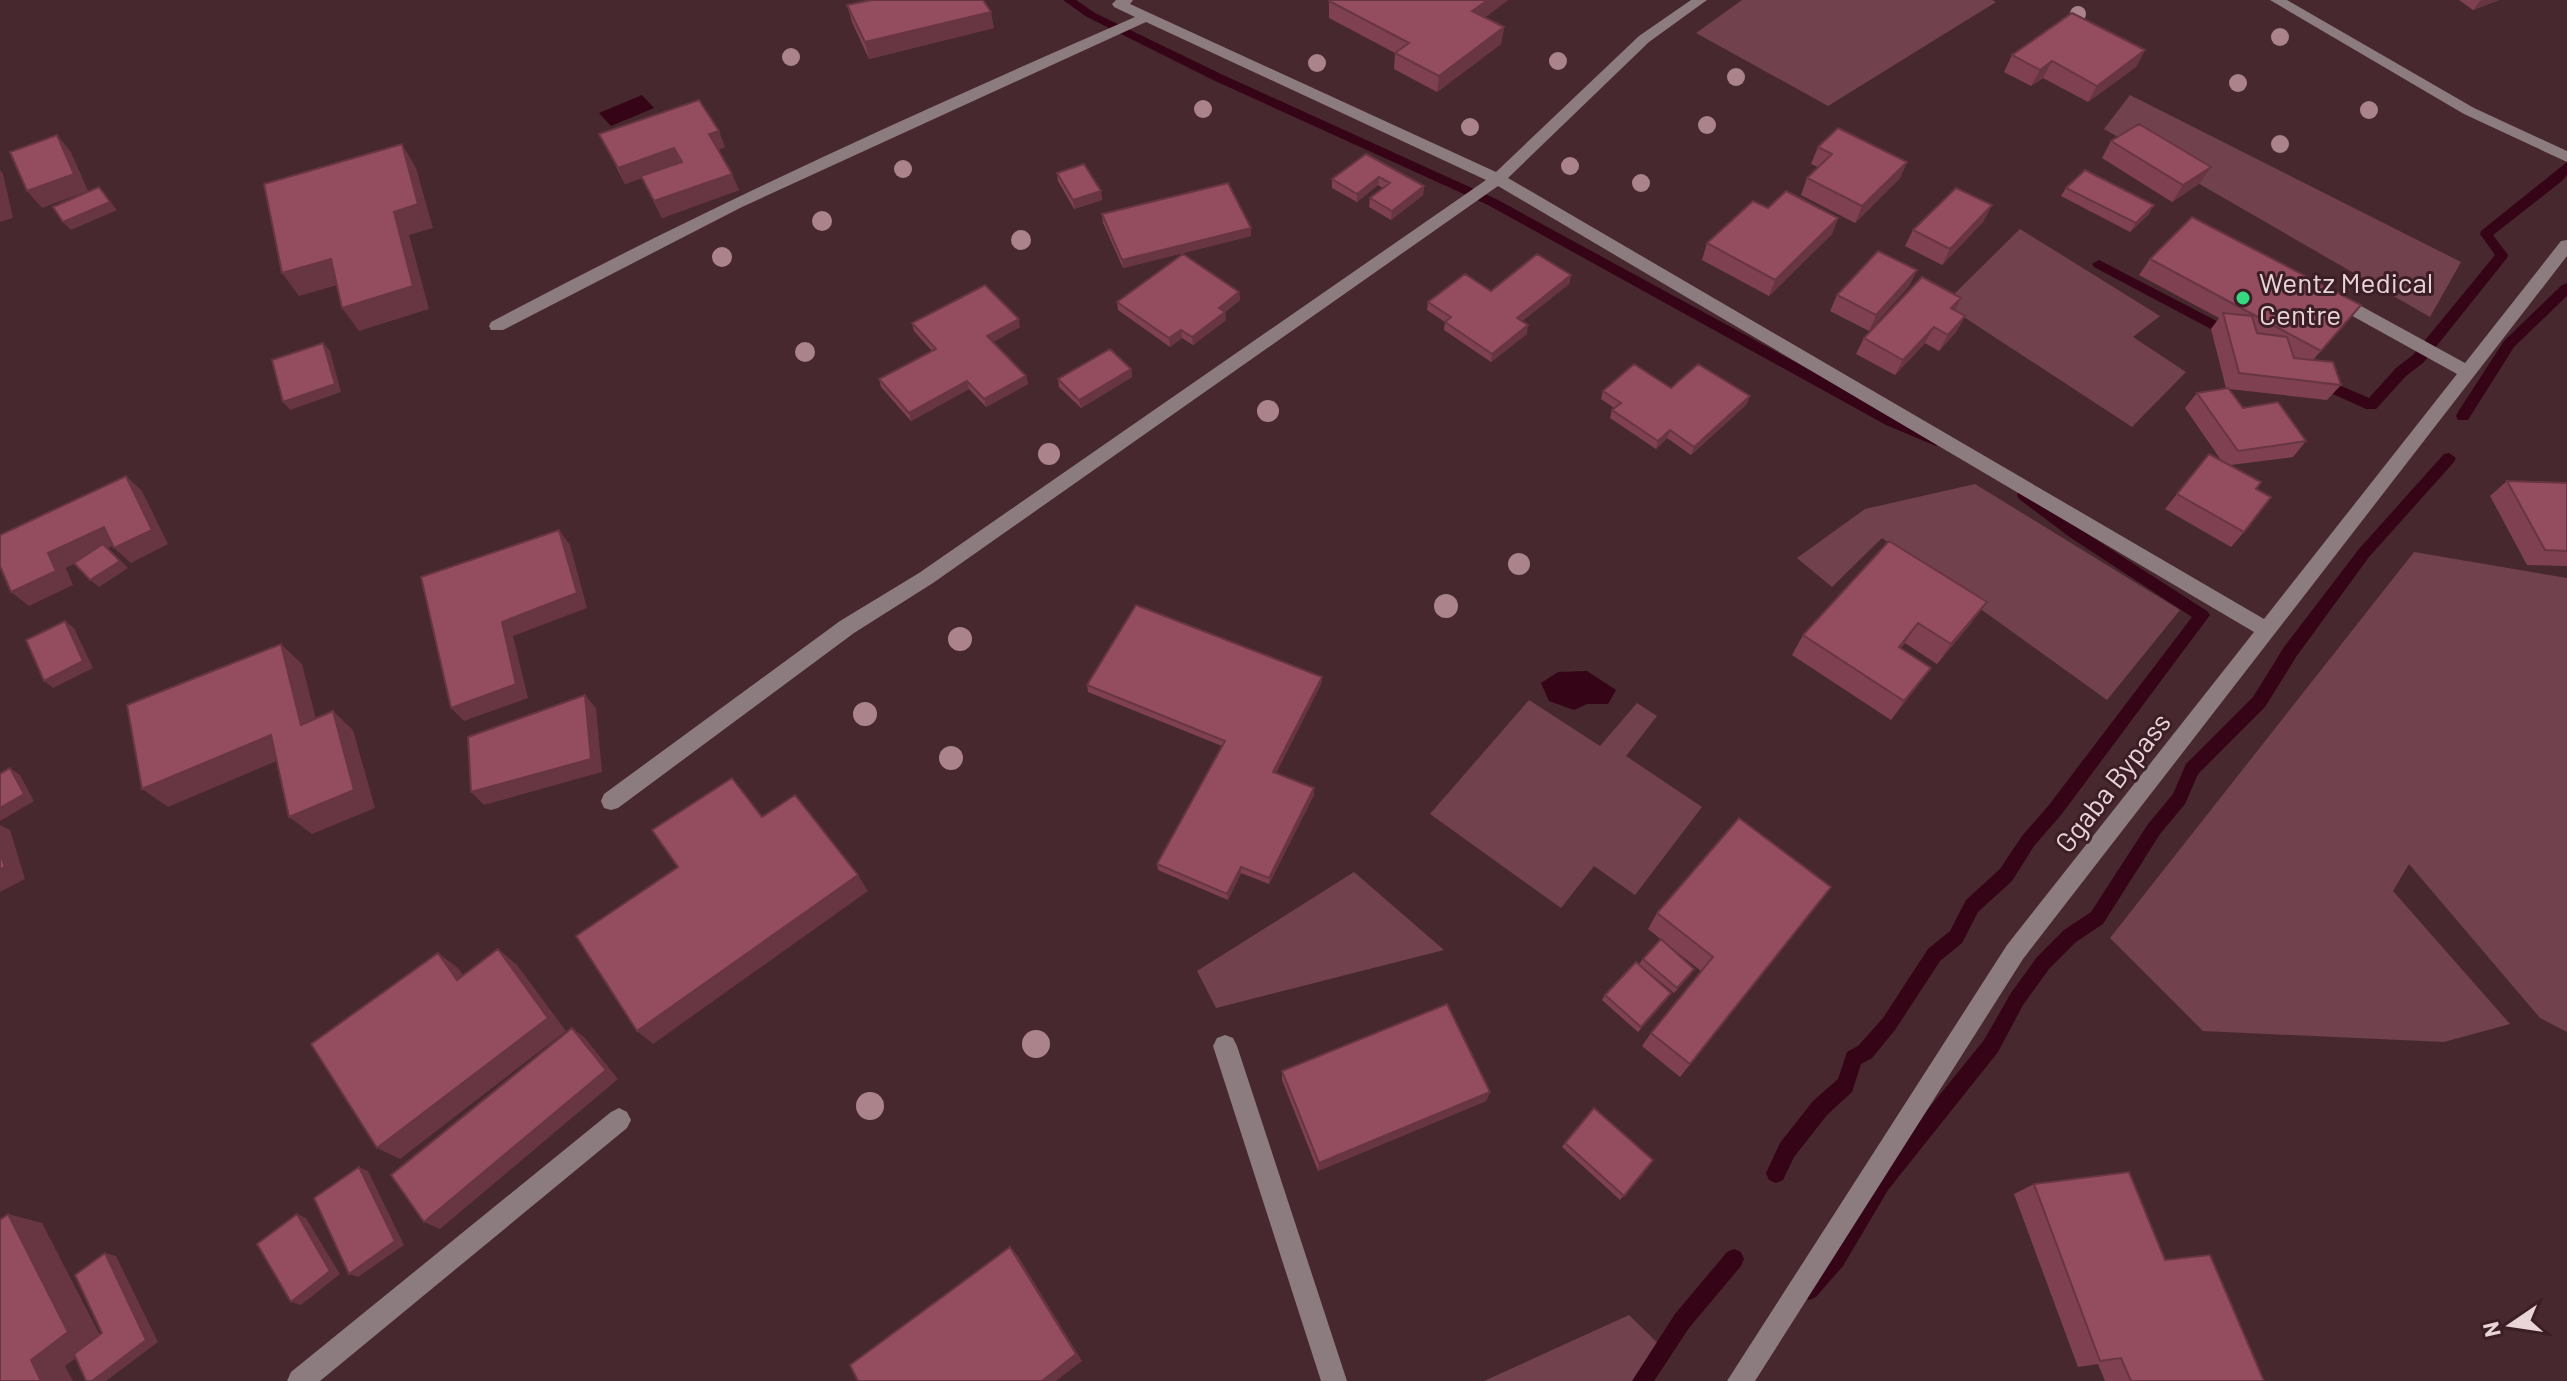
<svg xmlns="http://www.w3.org/2000/svg" width="2567" height="1381" font-family="Barlow,sans-serif">
<style>
.green{fill:#71414d}
.water{fill:#350416}
.lines{fill:none;stroke-linecap:round;stroke-linejoin:round}
.stream{fill:#350416;fill-rule:evenodd}
.minor{fill:#8d7c7f;fill-rule:evenodd}
.tree{fill:#aa838b}
.wall{fill:#7f4152}
.shaded-wall{fill:#683542}
.building{fill:#944c5f;stroke:#683542;stroke-width:2}
.poi-dot{fill:#34d881;stroke:#3c1e26;stroke-width:3}
.labels{text-anchor:middle;dominant-baseline:central;stroke-width:6;stroke-linejoin:round;paint-order:stroke}
.poi-label{font-size:28px;fill:#e9d5d8;stroke:#3c1e26;text-anchor:start}
.street-label{font-size:28px;fill:#e9d5d8;stroke:#3c1e26}
</style>
<rect width="100%" height="100%" fill="#47282f"/>
<!-- green -->
<path class="green" d="M1742,0H1992L1996,2L1828,106L1696,33Z
M2130,95L2461,262L2430,317L2104,129Z
M2020,229L2160,316L2133,337L2186,372L2132,427L1944,304Z
M1975,484L2180,610L2107,700L1882,538L1832,587L1797,558L1865,509Z
M2414,552L2567,578V1032L2540,1018L2409,864L2393,891L2510,1024L2444,1042L2203,1031L2110,938Z
M1529,700L1600,746L1637,703L1657,716L1626,756L1702,807L1635,895L1594,866L1561,908L1430,814Z
M1354,872L1444,950L1216,1008L1197,971Z
M1629,1315L1669,1354L1645,1381H1484Z"/>
<!-- water -->
<path class="water" d="M642,95L654,108L611,126L599,113Z
M1587,671L1616,690L1608,704H1587L1574,710L1549,701L1541,683L1558,672Z"/>
<g class="lines">
<!-- stream -->
<path class="stream" d="M1063,0H1076L1095,13L1221,74L1496,199L1896,417L1941,437L1943,441L1936,446L1886,425L1488,205L1213,80L1087,17Z
M2567,162V175L2562,181L2493,235L2508,255L2507,258L2423,363L2406,376L2376,409H2366L2313,385L2311,381L2313,377L2318,376L2369,398L2396,368L2413,355L2495,255L2480,234L2481,231Z
M2099,260L2236,331L2238,334L2236,337H2226L2094,267L2092,264Z
M2567,283V296L2514,347L2468,420H2458L2456,416L2458,412L2504,341L2562,285Z
M2449,453L2456,458L2454,462L2369,557L2296,657L2265,707L2198,774L2185,804L2160,834L2103,924L2076,942L2049,969L2023,1005L1998,1052L1888,1190L1843,1266L1816,1297L1809,1300L1802,1297L1799,1290L1802,1283L1829,1252L1874,1176L1984,1040L2011,993L2037,957L2064,930L2091,912L2148,824L2173,794L2186,764L2253,697L2284,647L2359,549L2444,454Z
M2024,489L2081,530L2207,611L2210,615L2061,815L2034,846L2012,881L1978,912L1962,943L1940,961L1895,1030L1872,1058L1861,1064L1852,1092L1827,1115L1794,1157L1783,1180L1776,1183L1769,1180L1766,1173L1780,1143L1813,1101L1838,1079L1847,1052L1858,1046L1883,1018L1928,949L1950,931L1966,900L2000,869L2022,836L2049,805L2192,617L2071,538L2019,499L2017,495L2019,491Z
M1734,1249L1741,1252L1744,1259L1741,1266L1689,1328L1654,1381H1632L1675,1314L1727,1252Z"/>
<!-- minor -->
<path class="minor" d="M1116,0H1133L1130,4L1496,172L1639,36L1691,0H1707L1649,42L1508,178L2264,619L2457,374L2329,303L2327,299L2329,295H2341L2465,363L2561,241L2567,240V256L2023,959L1755,1381H1727L2007,945L2254,632L1498,186L933,583L854,633L618,808L611,810L604,808L601,801L604,794L840,621L919,573L1486,180L1146,22L742,207L503,330H491L489,326L491,322C701,210 917,112 1135,17L1114,7L1112,4Z
M2270,0H2287L2474,108L2567,151V162L2464,114Z
M1225,1035L1233,1038L1237,1046L1347,1381H1321L1213,1046L1217,1038Z
M619,1108L627,1112L631,1120L627,1128L320,1381H287L291,1372L611,1112Z"/>
</g>
<!-- trees -->
<g class="tree">
<circle cx="2078" cy="14" r="8"/>
<circle cx="2280" cy="37" r="9"/>
<circle cx="791" cy="57" r="9"/>
<circle cx="1558" cy="61" r="9"/>
<circle cx="1317" cy="63" r="9"/>
<circle cx="1736" cy="77" r="9"/>
<circle cx="2238" cy="83" r="9"/>
<circle cx="1203" cy="109" r="9"/>
<circle cx="2369" cy="110" r="9"/>
<circle cx="1707" cy="125" r="9"/>
<circle cx="1470" cy="127" r="9"/>
<circle cx="2280" cy="144" r="9"/>
<circle cx="1570" cy="166" r="9"/>
<circle cx="903" cy="169" r="9"/>
<circle cx="1641" cy="183" r="9"/>
<circle cx="822" cy="221" r="10"/>
<circle cx="1021" cy="240" r="10"/>
<circle cx="722" cy="257" r="10"/>
<circle cx="805" cy="352" r="10"/>
<circle cx="1268" cy="411" r="11"/>
<circle cx="1049" cy="454" r="11"/>
<circle cx="1519" cy="564" r="11"/>
<circle cx="1446" cy="606" r="12"/>
<circle cx="960" cy="639" r="12"/>
<circle cx="865" cy="714" r="12"/>
<circle cx="951" cy="758" r="12"/>
<circle cx="1036" cy="1044" r="14"/>
<circle cx="870" cy="1106" r="14"/>
</g>
<!-- wall -->
<path class="wall" d="M1508,0L1484,18L1504,27L1501,44L1437,92L1394,69L1395,53L1329,18V1Z
M2459,0H2499L2473,10Z
M847,5L994,28L869,59L852,22Z
M2145,50L2136,67L2088,102L2043,78L2031,86L2004,72L2012,55Z
M599,134L725,147L718,150L739,190L662,218L642,178L625,184Z
M2111,141L2211,167L2200,183L2172,202L2102,158Z
M1818,147L1907,162L1900,178L1855,223L1801,195L1807,178L1818,167L1811,164Z
M1366,154L1424,186L1423,195L1391,220L1369,207L1370,198L1383,188L1378,185L1357,202L1332,188V179Z
M1057,173L1101,191L1102,200L1074,209L1058,181Z
M2066,188L2149,214L2130,232L2061,196Z
M1992,205L1983,222L1942,265L1905,246L1913,230Z
M1768,208L1838,218L1832,234L1769,296L1702,260L1707,243Z
M1102,214L1251,228V236L1123,268L1103,223Z
M2150,259L2361,305L2313,360L2341,385L2327,400L2229,389L2243,408L2306,441L2293,457L2231,465L2256,489L2244,532L2231,547L2165,509L2209,454L2221,460L2185,408L2197,393L2226,388L2211,329L2219,318L2139,275Z
M1917,270L1909,286L1869,331L1830,311L1837,295Z
M1571,275L1569,284L1522,321L1527,334L1491,362L1444,330L1445,322L1427,310L1428,302Z
M1239,292L1240,300L1225,312L1226,320L1193,345L1182,338L1170,347L1118,310L1117,302Z
M1954,310L1965,316L1956,332L1939,351L1925,343L1895,375L1856,354L1864,338Z
M912,323L1020,327L993,342L1026,376L1028,384L986,407L969,389L911,421L881,387L879,379L932,351L914,331Z
M1131,369L1132,377L1081,408L1059,387L1058,379Z
M1671,388L1747,404L1691,455L1667,438L1656,449L1610,418L1612,410L1614,408L1601,399L1603,391Z
M2507,481L2567,483V566L2527,565L2490,496Z
M1889,541L1972,622L1937,664L1905,643L1901,648L1931,668L1891,720L1792,655L1803,635Z
M1322,677L1321,684L1276,773L1314,788V795L1269,884L1241,873L1228,900L1158,870L1157,864L1222,746L1088,692L1087,685Z
M1831,887L1680,1077L1642,1046L1651,1033L1701,971L1648,929L1657,913Z
M1643,959L1691,974L1674,993L1639,964Z
M1605,995L1668,998L1638,1032L1602,1000Z
M1282,1071L1490,1092L1486,1101L1318,1171L1282,1080Z
M1565,1143L1653,1160L1620,1200L1562,1147Z
M2034,1184L2165,1260L2264,1381H2105L2098,1364L2078,1367L2014,1194Z"/>
<!-- shaded-wall -->
<path class="shaded-wall" d="M1488,0H1508L1470,28L1472,11Z
M2482,0H2499L2473,10L2480,1Z
M991,12L994,28L869,59L865,42Z
M1504,27L1501,44L1437,92L1439,76Z
M2145,50L2136,67L2088,102L2097,86Z
M2052,61L2043,78L2031,86L2040,70Z
M719,131L725,147L715,151L709,134Z
M57,135L71,152L88,191L42,208L27,191Z
M402,144L416,168L433,228L409,235L429,309L359,331L342,308L394,212Z
M674,148L681,165L625,184L618,168Z
M1907,162L1900,178L1855,223L1862,206Z
M2211,167L2200,183L2172,202L2183,185Z
M0,170L3,174L13,218L0,222Z
M732,174L739,190L662,218L654,201Z
M1379,177L1378,185L1357,202V194Z
M1424,186L1423,195L1391,220L1392,211Z
M99,187L117,210L71,230L63,222Z
M1101,191L1102,200L1074,209L1073,200Z
M1992,205L1983,222L1942,265L1950,249Z
M2154,205L2149,214L2130,232L2136,223Z
M1838,218L1832,234L1769,296L1775,280Z
M1251,228V236L1123,268L1122,260Z
M331,259L348,282L299,296L282,273Z
M1917,270L1909,286L1869,331L1876,315Z
M1571,275L1569,284L1516,326L1517,318Z
M1239,292L1240,300L1219,316V308Z
M1961,298L1953,314L1951,308Z
M1225,312L1226,320L1193,345L1192,337Z
M1965,316L1956,332L1939,351L1948,335Z
M1019,319L1020,327L989,344L987,336Z
M1528,325L1527,334L1491,362L1492,354Z
M1934,327L1925,343L1895,375L1903,360Z
M1181,330L1182,338L1170,347L1169,338Z
M323,343L330,351L341,392L290,410L283,402Z
M1131,369L1132,377L1081,408L1079,400Z
M1026,376L1028,384L986,407L984,399Z
M967,381L969,389L911,421L909,413Z
M1750,396L1747,404L1691,455L1694,447Z
M1670,430L1667,438L1656,449L1658,441Z
M126,476L142,491L168,544L131,563L114,548Z
M104,527L120,542L108,548L128,568L99,587L90,580L107,548L66,568L73,585L29,606L11,592L48,553Z
M559,530L570,545L587,608L513,636L528,698L464,721L451,708L502,622Z
M1987,602L1972,622L1937,664L1951,644Z
M65,621L74,628L93,668L53,688L44,681Z
M1918,623L1905,643L1886,667L1899,647Z
M281,644L302,664L322,743L301,725Z
M1931,668L1917,687L1891,720L1904,701Z
M1322,677L1321,684L1273,778V772Z
M585,695L596,708L602,772L484,805L471,792Z
M333,711L353,730L375,808L312,834L289,817Z
M271,735L293,754L168,807L142,789Z
M10,768L20,775L34,801L0,821V808Z
M1314,788V795L1269,884V878Z
M0,825L10,830L25,879L0,892Z
M1241,867V873L1228,900L1227,894Z
M858,875L868,891L653,1044L637,1031Z
M498,949L517,965L566,1031L400,1159L377,1148Z
M438,953L458,968L477,994L457,980Z
M572,1028L584,1037L618,1079L440,1229L424,1222Z
M1490,1092L1486,1101L1318,1171L1319,1163Z
M359,1167L368,1171L404,1245L358,1277L349,1274Z
M8,1214L42,1223L102,1339L65,1366L73,1381H41L31,1360Z
M297,1214L306,1218L340,1274L301,1305L291,1302Z
M1010,1247L1018,1256L1082,1361L1056,1381H1042Z
M105,1253L116,1256L158,1342L106,1381H92L146,1340Z"/>
<!-- building -->
<path class="building" d="M872,0H983L991,12L865,42L847,5Z
M1331,0H1488L1472,11L1504,27L1439,76L1395,53L1409,43L1329,1Z
M2072,13L2145,50L2097,86L2052,61L2040,70L2012,55Z
M699,100L719,131L709,134L732,174L654,201L641,176L682,162L674,148L618,168L599,134Z
M2139,124L2211,167L2183,185L2111,141Z
M1838,128L1907,162L1862,206L1807,178L1832,154L1818,147Z
M57,135L74,174L27,191L10,152Z
M402,144L418,204L394,212L413,286L342,308L331,259L282,273L264,184Z
M1366,154L1424,186L1392,211L1370,198L1390,183L1379,177L1357,194L1332,179Z
M1084,164L1101,191L1073,200L1057,173Z
M2085,170L2154,205L2136,223L2066,188Z
M1228,183L1251,228L1122,260L1102,214Z
M99,187L110,202L63,222L53,207Z
M1956,188L1992,205L1950,249L1913,230Z
M1786,191L1838,218L1775,280L1707,243L1753,201L1768,208Z
M2192,217L2361,305L2321,351L2150,259Z
M1878,251L1917,270L1876,315L1837,295Z
M1183,254L1239,292L1219,308L1225,312L1192,337L1181,330L1169,338L1117,302Z
M1537,254L1571,275L1517,318L1528,325L1492,354L1445,322L1451,317L1428,302L1465,274L1491,291Z
M1922,277L1961,298L1951,308L1965,316L1948,335L1934,327L1903,360L1864,338Z
M985,285L1019,319L987,336L1026,376L984,399L967,381L909,413L879,379L936,349L912,323Z
M2223,313L2252,316L2257,333L2287,337L2294,358L2333,362L2341,385L2239,373Z
M323,343L335,384L283,402L272,360Z
M1110,349L1131,369L1079,400L1058,379Z
M1634,364L1671,388L1698,364L1750,396L1694,447L1670,430L1658,441L1612,410L1621,403L1603,391Z
M2228,388L2243,408L2278,402L2306,441L2238,451L2197,393Z
M2209,454L2261,482L2256,489L2271,497L2244,532L2177,494Z
M126,476L152,530L114,548L104,527L48,553L56,571L11,592L0,566V535Z
M2507,481L2567,483V551L2545,550Z
M559,530L577,593L502,622L516,684L451,708L421,577Z
M1889,541L1987,602L1951,644L1918,623L1899,647L1931,668L1904,701L1803,635Z
M103,544L120,561L90,580L74,563Z
M1136,605L1322,677L1273,772L1314,788L1269,878L1241,867L1227,894L1157,864L1225,741L1087,685Z
M65,621L83,661L44,681L26,640Z
M281,644L301,725L333,711L354,790L289,817L271,735L142,789L127,705Z
M585,695L591,759L471,792L468,737Z
M10,768L24,794L0,808V774Z
M732,778L762,817L795,795L858,875L637,1031L576,936L678,867L652,830Z
M1739,818L1831,887L1690,1064L1651,1033L1713,957L1657,913Z
M0,853L5,867L0,869Z
M1661,939L1694,969L1677,988L1643,959Z
M498,949L548,1018L377,1148L311,1044L438,953L457,980Z
M1636,962L1671,993L1641,1027L1605,995Z
M1447,1004L1490,1092L1319,1163L1282,1071Z
M572,1028L606,1070L424,1222L391,1175Z
M1594,1108L1653,1160L1624,1196L1565,1143Z
M359,1167L395,1241L349,1274L314,1198Z
M2129,1172L2165,1260L2210,1255L2264,1381H2131L2121,1358L2100,1361L2034,1184Z
M8,1214L68,1332L31,1360L41,1381H0V1220Z
M297,1214L330,1271L291,1302L257,1244Z
M1010,1247L1076,1354L1042,1381H858L850,1365Z
M105,1253L146,1340L92,1381H86L74,1354L102,1333L75,1275Z"/>
<!-- markers -->
<circle class="poi-dot" cx="2243" cy="298" r="8"/>
<g class="labels">
<!-- poi labels -->
<g class="poi-label">
<text x="2259" y="282">Wentz Medical<tspan x="2259" dy="32">Centre</tspan></text>
</g>
<!-- street labels -->
<g class="street-label">
<text transform="translate(2112 782) rotate(-52)">Ggaba Bypass</text>
</g>
</g>
<!-- north arrow -->
<g transform="translate(2511 1325) rotate(257)" stroke="#3c1e26" stroke-width="6" paint-order="stroke">
<path d="M0-6L14 30L0 20L-14 30Z" fill="#e9d5d8"/>
<text y="-12" font-size="22" font-weight="bold" text-anchor="middle" fill="#e9d5d8">N</text>
</g>
</svg>
